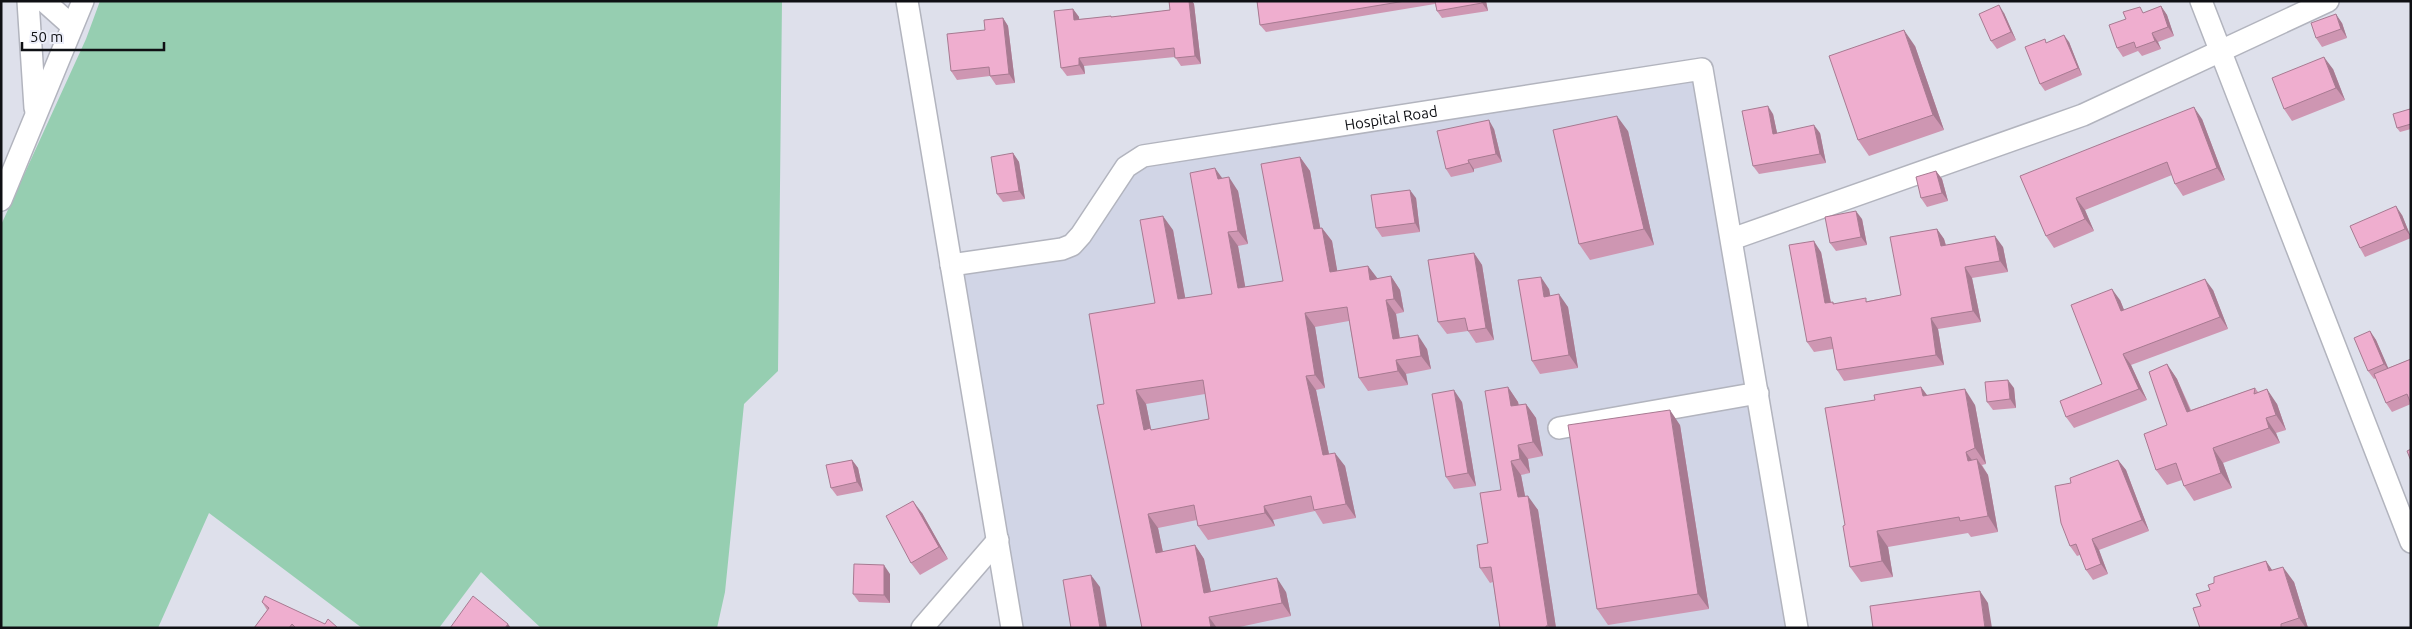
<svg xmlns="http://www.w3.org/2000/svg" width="2412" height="629" font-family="Ubuntu,sans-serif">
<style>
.built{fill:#d1d5e6}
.green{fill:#96ceb1}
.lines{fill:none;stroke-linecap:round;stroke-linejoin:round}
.street-casing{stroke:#b2b4be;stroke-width:24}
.street{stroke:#fff;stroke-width:21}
.wall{fill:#ce96b2;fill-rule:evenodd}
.shaded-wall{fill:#a77a91}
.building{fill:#efaecf;stroke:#a77a91;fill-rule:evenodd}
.labels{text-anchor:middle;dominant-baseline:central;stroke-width:4;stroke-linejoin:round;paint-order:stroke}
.street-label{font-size:15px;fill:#0f1014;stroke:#ebedf8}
</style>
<rect width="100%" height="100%" fill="#dee0eb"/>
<!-- built -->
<path class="built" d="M1701,70L1795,628H1018L953,267L1062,250L1128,167Z"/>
<!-- green -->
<path class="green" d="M100,1H782L778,371L744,404L725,592L717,628H541L481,572L439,628H362L209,513L158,628H1V225L86,39Z"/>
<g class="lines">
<!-- street casing -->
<g class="street-casing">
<g id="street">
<path d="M28,1L35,108"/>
<path d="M44,1L72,26"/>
<path d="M907,1L1012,628"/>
<path d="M2201,1L2411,542"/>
<path d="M1,200L83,1"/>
<path d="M1732,239L2083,115L2328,1"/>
<path id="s1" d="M951,265L1062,249L1072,245L1081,235L1126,167L1143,156L1702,69L1797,628"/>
<path d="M1559,428L1758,393"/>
<path d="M922,628L998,540"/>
</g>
</g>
<!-- street -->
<use href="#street" class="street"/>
</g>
<!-- wall -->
<path class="wall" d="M1169,1H1192L1194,4L1201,64L1181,66L1175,57L1084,66L1085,74L1067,76L1061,68L1073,9L1079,17V19L1112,17L1170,10Z
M1257,1H1486L1488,11L1442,18L1437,11L1435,4L1266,32L1260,25Z
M2161,6L2167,15L2174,36L2158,42L2161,49L2142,56L2138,51L2123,57L2117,48L2144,13Z
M2004,13L2016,40L1997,49L1991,41Z
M1003,18L1008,26L1015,83L996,85L990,76L957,80L951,71Z
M2342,23L2347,38L2322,47L2316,38Z
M2047,42H2069L2082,75L2045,91L2040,84Z
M1915,46L1944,130L1869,156L1858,140Z
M2333,69L2345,100L2292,121L2284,109Z
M2410,109L2411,110V129L2400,132L2397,128Z
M1773,114L1777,133H1820L1826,163L1759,174L1753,166Z
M2202,119L2225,180L2183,196L2175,184L2172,175L2085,210L2094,231L2054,248L2046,236L2020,176Z
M1494,129L1502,162L1474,169V172L1451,177L1446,169Z
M1628,131L1654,245L1590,260L1579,244Z
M1013,153L1019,162L1025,199L1003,202L997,194Z
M1300,157L1310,171L1320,228H1322L1332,241L1337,271L1368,266L1377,279L1391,276L1400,290L1404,312L1396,314L1400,338L1427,349L1431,369L1406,374L1408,385L1368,391L1359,378L1349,321L1315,327L1325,388L1316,390L1329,454L1345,466L1356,518L1323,524L1315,511L1273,520L1275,526L1208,540L1198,526L1197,520L1158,528L1163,552L1195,545L1204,559L1211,591L1286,592L1291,616L1235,628H1142L1104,404L1155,303L1173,230L1185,298L1212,294L1223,178L1238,191L1248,244L1238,246L1245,287L1283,281ZM1205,394L1209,419L1152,430L1151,429L1146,404Z
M1936,171L1942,179L1948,201L1927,207L1921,198Z
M1416,198L1420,232L1382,237L1376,228Z
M2402,215L2411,238L2365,257L2360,248Z
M1862,219L1867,245L1836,251L1830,243Z
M1937,229L1944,239L1946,245L2003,247L2008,272L1972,278L1981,322L1938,329L1944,365L1844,381L1837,370L1833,349L1814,352L1807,342L1821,252L1831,302H1833L1834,304L1868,301L1901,295Z
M1474,253L1482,265L1494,340L1476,343L1468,331L1447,334L1438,322Z
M1549,289L1550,296L1568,307L1578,368L1540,374L1532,361Z
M2213,290L2228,329L2131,365L2147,400L2074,428L2066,417L2102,384L2120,300L2124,310Z
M2370,331L2376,340L2388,368L2411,359V404L2392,412L2386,403L2376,378L2374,379L2368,371Z
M2167,364L2177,379L2191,410L2255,388L2258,392L2277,404L2286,430L2276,433L2280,443L2223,463L2232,488L2194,501L2184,486L2182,480L2167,485L2156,470L2167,425Z
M1508,387L1518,402L1519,405L1526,404L1536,418L1543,456L1528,459L1530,473L1521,475L1525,496L1538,510L1556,628H1500L1493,582L1490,583L1480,568L1488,543L1501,490Z
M1921,387L1927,395L1975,405L1986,464L1982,465L1988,475L1998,532L1971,537L1968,533L1888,547L1893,577L1861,582L1850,567L1845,525L1875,400Z
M2014,388L2016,408L1993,410L1987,402Z
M1462,402L1476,486L1454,489L1446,477Z
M1680,425L1709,609L1608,625L1597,609Z
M852,460L858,468L863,491L837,496L831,488Z
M2118,460L2126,470L2149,531L2099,550L2108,574L2093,580L2086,570L2080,555L2077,556L2070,546L2071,483Z
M922,513L948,559L920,575L911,563Z
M2266,561L2272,570L2294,582L2308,628H2200L2201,606L2214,583Z
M890,574V603L859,602L853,594Z
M262,602L325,624L338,628H254L267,610Z"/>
<!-- shaded-wall -->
<path class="shaded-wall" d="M1189,1H1192L1194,4L1201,64L1195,56Z
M1482,1H1486L1488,11L1482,3Z
M1999,5L2004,13L2016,40L2011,32Z
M2161,6L2167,15L2174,36L2168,27Z
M1073,9L1079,17L1080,28L1074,20Z
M2336,14L2342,23L2347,38L2341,29Z
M1003,18L1008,26L1015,83L1009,74Z
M1904,30L1915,46L1944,130L1933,115Z
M2152,33L2158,42L2161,49L2155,41Z
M2064,35L2069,42L2082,75L2078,68Z
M2324,57L2333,69L2345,100L2336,88Z
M1079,58L1084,66L1085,74L1079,65Z
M1768,106L1773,114L1779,142L1773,134Z
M2194,107L2202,119L2225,180L2217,168Z
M1617,116L1628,131L1654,245L1644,229Z
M1489,120L1494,129L1502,162L1496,154Z
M1814,125L1820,133L1826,163L1820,154Z
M1013,153L1019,162L1025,199L1019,191Z
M1300,157L1310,171L1323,243L1314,229Z
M1468,160L1474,169V172L1469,163Z
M1215,168L1225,182L1218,179Z
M1936,171L1942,179L1948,201L1942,193Z
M1229,177L1238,191L1248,244L1238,231Z
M1410,190L1416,198L1420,232L1415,223Z
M2076,198L2085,210L2094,231L2085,219Z
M2396,206L2402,215L2411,237L2405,229Z
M1856,211L1862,219L1867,245L1861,237Z
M1163,216L1173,230L1188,313L1178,299Z
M1322,228L1332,241L1340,286L1330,272Z
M1937,229L1944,239L1949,257L1941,246Z
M1228,232L1238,246L1248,302L1238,288Z
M1995,236L2003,247L2008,272L2000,261Z
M1814,241L1821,252L1833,314L1825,303Z
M1474,253L1482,265L1494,340L1486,328Z
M1368,266L1378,279L1370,280Z
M1965,267L1972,278L1981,322L1973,311Z
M1391,276L1400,290L1404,312L1394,299Z
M1541,277L1549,289L1553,309L1544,297Z
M2205,279L2213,290L2228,329L2220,317Z
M2112,289L2120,300L2129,322L2121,311Z
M1559,294L1568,307L1578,368L1569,355Z
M1386,300L1396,314L1402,353L1393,339Z
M1305,313L1315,327L1325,388L1315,375Z
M1931,318L1938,329L1944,365L1936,355Z
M2370,331L2376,340L2390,372L2384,364Z
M1418,335L1427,349L1431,369L1421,356Z
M2123,354L2131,365L2147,400L2139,389Z
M1396,360L1406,374L1408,385L1398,371Z
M2167,364L2177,379L2197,427L2187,412Z
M1306,376L1316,390L1332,469L1323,455Z
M2008,380L2014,388L2016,408L2010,399Z
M1508,387L1518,402L1521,421L1511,406Z
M1921,387L1932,402L1923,396Z
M1965,389L1975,405L1986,464L1975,448Z
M2267,389L2277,404L2286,430L2276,415Z
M1136,390L1146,404L1151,429L1160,442L1144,430Z
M1454,390L1462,402L1476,486L1468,473Z
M1526,404L1536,418L1543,456L1533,442Z
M1670,410L1680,425L1709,609L1698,594Z
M2266,418L2276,433L2280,443L2269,428Z
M1518,445L1528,459L1530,473L1520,459Z
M2213,448L2223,463L2232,488L2221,473Z
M1966,452L1977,467L1968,461Z
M1335,453L1345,466L1356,518L1346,504Z
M1977,459L1988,475L1998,532L1988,516Z
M852,460L858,468L863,491L857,482Z
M2118,460L2126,470L2149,531L2142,520Z
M1511,461L1521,475L1528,511L1518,497Z
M1528,496L1538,510L1556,628H1550L1548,626Z
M913,501L922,513L948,559L939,547Z
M1264,506L1273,520L1275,526L1265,513Z
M1148,514L1158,528L1166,567L1156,553Z
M1877,531L1888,547L1893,577L1882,561Z
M2092,539L2099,550L2108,574L2101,564Z
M1195,545L1204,559L1214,606L1204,593Z
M2266,561L2276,576L2269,571Z
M884,565L890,574V603L884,595Z
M2283,567L2294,582L2308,628H2306L2299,618Z
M1091,575L1100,587L1107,628H1100Z
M1277,578L1286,592L1291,616L1282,603Z
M1980,591L1988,603L1992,628H1985Z
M1209,617L1217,628H1211Z
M508,624L511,628H505Z"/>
<!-- building -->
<path class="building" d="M1169,1H1189L1195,56L1175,58L1174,48L1079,58V65L1061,68L1054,11L1073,9L1074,20L1111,16V17L1170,10Z
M1257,1H1405L1260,25Z
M1435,1H1482V3L1437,11Z
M1999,5L2011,32L1991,41L1979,14Z
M2161,6L2168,27L2152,33L2155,41L2136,48L2134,42L2117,48L2109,25L2126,19L2123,12L2140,7L2143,13Z
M2336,14L2341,29L2316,38L2311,23Z
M1003,18L1009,74L990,76L989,67L951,71L947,34L985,30L984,20Z
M1904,30L1933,115L1858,140L1829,56Z
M2064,35L2078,68L2040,84L2025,47L2045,39L2046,43Z
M2324,57L2336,88L2284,109L2272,78Z
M1768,106L1773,134L1814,125L1820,154L1753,166L1742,111Z
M2194,107L2217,168L2175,184L2167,162L2076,198L2085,219L2046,236L2020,176Z
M2410,109L2411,112V124L2397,128L2393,114Z
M1617,116L1644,229L1579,244L1553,130Z
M1489,120L1496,154L1468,160L1469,163L1446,169L1437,131Z
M1013,153L1019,191L997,194L991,157Z
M1300,157L1314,229L1322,228L1330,272L1368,266L1370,280L1391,276L1394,299L1386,300L1393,339L1418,335L1421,356L1396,360L1398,371L1359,378L1347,307L1305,313L1315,375L1306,376L1323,455L1335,453L1346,504L1314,510L1311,496L1264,506L1265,513L1198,526L1194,505L1148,514L1156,553L1195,545L1204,593L1277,578L1282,603L1209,617L1211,628H1142L1097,405L1104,404L1089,314L1155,303L1140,220L1163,216L1178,299L1212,294L1190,173L1215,168L1218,179L1229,177L1238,231L1228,232L1238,288L1283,281L1261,164ZM1203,380L1209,419L1151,430L1150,428L1144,430L1136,390Z
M1936,171L1942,193L1921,198L1916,177Z
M1410,190L1415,223L1376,228L1371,195Z
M2396,206L2405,229L2360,248L2350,226Z
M1856,211L1861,237L1830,243L1825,217Z
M1937,229L1941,246L1995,236L2000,261L1965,267L1973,311L1931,318L1936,355L1837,370L1831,337L1807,342L1789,245L1814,241L1825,303L1833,302V304L1866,298V302L1901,295L1890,237Z
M1474,253L1486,328L1468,331L1465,318L1438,322L1428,260Z
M1541,277L1544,297L1559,294L1569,355L1532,361L1518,280Z
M2205,279L2220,317L2123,354L2139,389L2066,417L2060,401L2102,384L2071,305L2112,289L2121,311Z
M2370,331L2384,364L2368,371L2354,338Z
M2411,359V404L2407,394L2386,403L2374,374Z
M2167,364L2187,412L2255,388L2254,394L2267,389L2276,415L2266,418L2269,428L2213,448L2221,473L2184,486L2176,463L2156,470L2144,434L2167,425L2149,372Z
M2008,380L2010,399L1987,402L1985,382Z
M1508,387L1511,406L1526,404L1533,442L1518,445L1520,459L1511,461L1518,497L1528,496L1548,626H1546V628H1500L1491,567L1480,568L1477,545L1488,543L1480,493L1501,490L1485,391Z
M1921,387L1923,396L1965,389L1975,448L1966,452L1968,461L1977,459L1988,516L1960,521L1959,517L1877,531L1882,561L1850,567L1843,526L1845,525L1825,408L1875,400L1874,395Z
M1454,390L1468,473L1446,477L1432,394Z
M1670,410L1698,594L1597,609L1568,425Z
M2411,449V461L2407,451Z
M852,460L857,482L831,488L826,465Z
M2118,460L2142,520L2092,539L2101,564L2086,570L2076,544L2070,546L2061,523L2055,486L2071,483L2070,478Z
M913,501L939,547L911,563L886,516Z
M2266,561L2269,571L2283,567L2299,618L2281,624V628H2200L2193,608L2201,606L2196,594L2210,590L2208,585L2214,583V577Z
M854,564L884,565V595L853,594Z
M1091,575L1100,628H1071L1063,580Z
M1980,591L1985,628H1873L1870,606Z
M265,596L325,624L328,619L338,628H296L292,624L289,628H254L269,608L262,602Z
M473,596L508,624L505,628H450Z"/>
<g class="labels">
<!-- street labels -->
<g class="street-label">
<text stroke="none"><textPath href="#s1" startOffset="489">Hospital Road</textPath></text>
</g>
</g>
<!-- border -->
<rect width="2412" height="629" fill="none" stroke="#0f1014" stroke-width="5"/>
<!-- scale -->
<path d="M22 42v8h142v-8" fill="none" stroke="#0f1014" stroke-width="2.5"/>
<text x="30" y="42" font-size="15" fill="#0f1014" stroke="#ebedf8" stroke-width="4" paint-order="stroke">50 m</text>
</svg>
